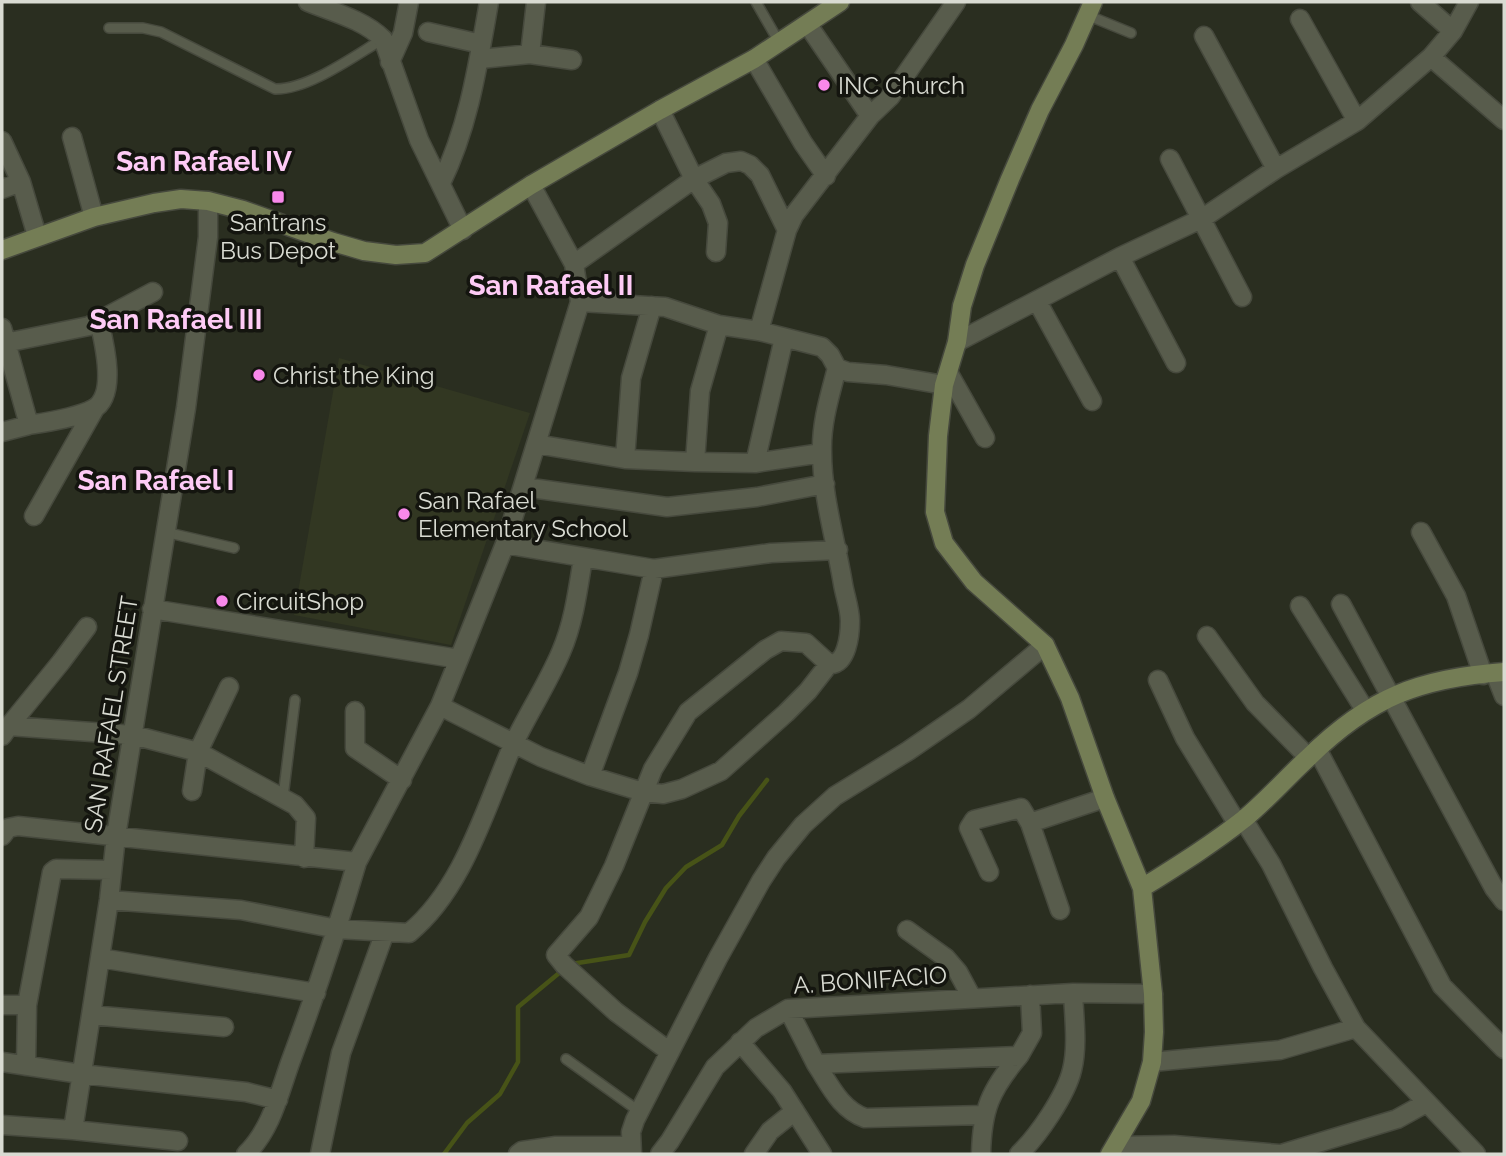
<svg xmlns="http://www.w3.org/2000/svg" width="1506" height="1156" font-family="Raleway,sans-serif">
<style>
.built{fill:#323722}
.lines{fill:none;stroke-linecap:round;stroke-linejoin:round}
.stream{stroke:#475317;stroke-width:4.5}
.lane-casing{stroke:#46493d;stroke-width:12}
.street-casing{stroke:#46493d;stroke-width:21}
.secondary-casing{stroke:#46493d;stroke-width:21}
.lane{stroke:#585c4c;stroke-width:9}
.street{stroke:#585c4c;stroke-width:18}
.secondary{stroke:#747d55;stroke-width:18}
.poi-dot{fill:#f888ea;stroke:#14150f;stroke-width:2.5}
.labels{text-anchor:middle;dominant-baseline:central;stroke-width:7;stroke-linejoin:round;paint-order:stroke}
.poi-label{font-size:24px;fill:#d9dbd2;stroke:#14150f;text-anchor:start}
.street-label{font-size:24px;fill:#d9dbd2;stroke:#14150f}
.quarter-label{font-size:28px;font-weight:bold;fill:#fecbf6;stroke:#14150f}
</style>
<rect width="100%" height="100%" fill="#2a2e20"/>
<!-- built -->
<path class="built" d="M339,358L530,413L451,645L294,615Z"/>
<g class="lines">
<!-- stream -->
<path class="stream" d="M571,964L629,955L645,922L666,888L686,867L722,845L739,816L767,780
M444,1154L467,1123L500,1094L518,1062V1007L564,969"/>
<!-- lane casing -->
<g class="lane-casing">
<path id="lane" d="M756,2L779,42
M1087,15L1131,33
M109,28H143L161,32L275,89C308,90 354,56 383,39
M165,532L234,548
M283,797L295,700
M566,1059L640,1112"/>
</g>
<!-- street casing -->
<g class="street-casing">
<path id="street" d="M308,2C333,12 364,20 383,39L419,140L463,230
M1420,2L1453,31
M1300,19L1357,121
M808,25L870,116
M428,32L481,44
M1204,36L1276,169
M530,54L536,2
M1431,57L1504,120
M480,59L530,54L572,60
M754,59L803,143L826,176
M390,62L403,33L409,2
M660,110L694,179L711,204L718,223L716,252
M72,137L94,217
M2,141L21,182L37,236
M1170,159L1242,297
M441,183C469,126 478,64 489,2
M2,189L21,182
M1120,257L1176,363
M574,264L694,179L726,163L741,161L750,165L760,175L787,230
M1037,301L1092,401
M580,302L665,307L719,325L759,331L822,347L830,355L837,368L848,372L886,375L944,385
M2,328L29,425L2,432
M759,331L787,230L794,215L870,116L890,97L956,2
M957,342L1120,257L1203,218L1276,169L1357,121L1431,57L1453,31L1469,2
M5,343L89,326L153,292
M949,374L985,438
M29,425C48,422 76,418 93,409C118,396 104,342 99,321
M536,444L625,459L695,462L700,391L719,325
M625,459L631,378L652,306
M695,462L755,463L822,453
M755,463L784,338
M524,487L667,507L757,497L825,484
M34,516L95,408
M1421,532L1456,596L1483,675
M505,544L654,569L771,553L838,550
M1341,604L1494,888L1504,901
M1300,606L1365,710
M152,609L459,659L505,544L580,302L574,264L531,185
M1207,636L1255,703L1308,757
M1495,673L1504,696
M1158,680L1185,738L1237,823
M440,706L541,757L590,776L643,792L663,794L682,789L721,771L786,713L808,691L829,664C847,666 850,634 850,621C850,609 845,596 843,584C836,541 822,496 822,452C821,423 830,395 837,368
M355,711V748L402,780
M9,726L61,662L87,627
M2,736L9,726L133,735L198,752L295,805L306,818L304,858
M1317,749L1442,986L1504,1049
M590,776L628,673L639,635L654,569
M192,791L198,752L229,687
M1243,819L1271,864L1323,968L1356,1028L1476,1154
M2,836L8,828L18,826L357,862L440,706L459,659
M989,872L969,828L974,820L1021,808L1030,823
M109,900L241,910L337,929L409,933C463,889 485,809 512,747C527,715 547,685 561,652C574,622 578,589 583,558
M1060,910L1030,823L1105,798
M907,930L946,958L958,972L972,998
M100,958L316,993
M2,1005H27
M788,1009L816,1064L1019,1056C990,1090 982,1110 981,1154
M91,1015L224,1027
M740,1042L782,1091L822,1154
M670,1052L616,1012L564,965L556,955L589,917L614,866L653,769L688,712L765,650L781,641L806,643L829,664
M1019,1056L1032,1033L1030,995
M2,1062L81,1074L246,1092L278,1100
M1152,1062L1280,1050L1356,1028
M816,1064C830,1085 840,1109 865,1118L983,1115
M26,1066L27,1005L52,872L56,869L112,870
M2,1125L73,1130
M178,1141L73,1130L109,900L116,836L186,408L208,237V201
M1116,1146L1174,1145L1279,1154
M246,1154C271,1130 279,1094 290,1063C315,996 337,930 357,862
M320,1154L341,1053L385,932
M518,1154L522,1151L556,1146H630
M632,1154L631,1132L635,1120L718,958L761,881L776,858L803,825L835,796L908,751L969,709L1045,645
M660,1154L670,1141L715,1067L756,1028L788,1009L1073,993L1153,994
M754,1154L770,1131L795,1111
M1019,1154C1038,1136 1066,1095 1072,1070C1078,1046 1074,1017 1073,993
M1281,1154L1397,1119L1426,1103"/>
</g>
<!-- secondary casing -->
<g class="secondary-casing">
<path id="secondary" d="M1093,2L1074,45L1040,110L1010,179L975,265L962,306L957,342L944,385L938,436L935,512L944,543L974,582L1045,645L1070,698L1105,798L1142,888L1153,994L1154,1032L1152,1062L1141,1101L1110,1154
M2,250L94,217L154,203L181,199L208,201L243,210L333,242L364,251L396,255L425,253L531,185L660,110L754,59L840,2
M1142,888C1177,866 1211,845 1244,819C1267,800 1287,777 1309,757C1370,697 1420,678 1504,672"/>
</g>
<!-- lane -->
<use href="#lane" class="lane"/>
<!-- street -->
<use href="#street" class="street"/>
<!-- secondary -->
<use href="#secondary" class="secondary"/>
</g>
<!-- markers -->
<g class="poi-dot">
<circle cx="824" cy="85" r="7"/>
<rect x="271" y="190" width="14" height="14" rx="3.5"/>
<circle cx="259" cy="375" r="7"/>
<circle cx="404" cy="514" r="7"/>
<circle cx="222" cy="601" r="7"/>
</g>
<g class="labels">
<!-- poi labels -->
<g class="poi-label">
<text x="838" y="85">INC Church</text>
<text x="278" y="222" text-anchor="middle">Santrans<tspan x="278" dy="28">Bus Depot</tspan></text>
<text x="273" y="375">Christ the King</text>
<text x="418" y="500">San Rafael<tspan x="418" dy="28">Elementary School</tspan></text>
<text x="236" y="601">CircuitShop</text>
</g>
<!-- street labels -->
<g class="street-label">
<text transform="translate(111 714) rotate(-81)">SAN RAFAEL STREET</text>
<text transform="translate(870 980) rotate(-4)">A. BONIFACIO</text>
</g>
<!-- quarter labels -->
<g class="quarter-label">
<text x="204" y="161">San Rafael IV</text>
<text x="551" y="285">San Rafael II</text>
<text x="176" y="319">San Rafael III</text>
<text x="156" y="480">San Rafael I</text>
</g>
</g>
<!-- border -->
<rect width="1506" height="1156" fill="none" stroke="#d9dbd2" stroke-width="7"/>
</svg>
